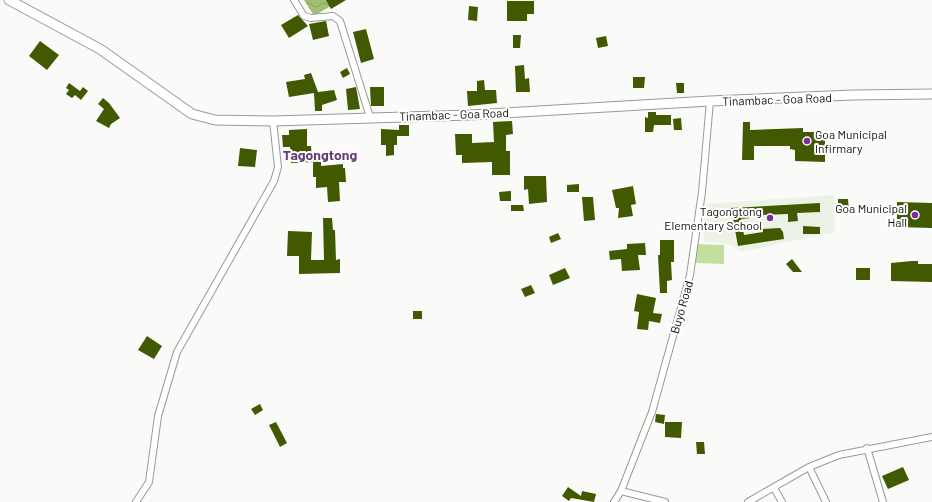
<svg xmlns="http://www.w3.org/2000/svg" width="932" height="502" font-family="Barlow,sans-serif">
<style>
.built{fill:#edf2e7}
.pitch{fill:#c4de9d}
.water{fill:url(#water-waves)}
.building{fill:#415900}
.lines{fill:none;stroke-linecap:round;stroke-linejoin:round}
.street-casing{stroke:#989a97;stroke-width:8}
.secondary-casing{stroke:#989a97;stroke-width:11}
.street{stroke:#fff;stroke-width:6}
.secondary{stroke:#fff;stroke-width:9}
.poi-dot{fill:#7c2ea0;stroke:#fff;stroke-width:1.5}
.labels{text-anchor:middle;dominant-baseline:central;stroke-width:4;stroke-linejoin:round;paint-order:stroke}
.street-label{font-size:12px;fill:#0d0d0c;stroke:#fff}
.poi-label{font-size:12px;fill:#0d0d0c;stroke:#fff;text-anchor:end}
.quarter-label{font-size:14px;font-weight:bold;fill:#613c75;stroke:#fff}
</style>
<defs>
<pattern id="water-waves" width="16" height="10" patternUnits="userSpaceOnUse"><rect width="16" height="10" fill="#a1bf70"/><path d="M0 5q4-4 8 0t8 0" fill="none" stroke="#89a360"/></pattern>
</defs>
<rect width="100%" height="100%" fill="#fafbf8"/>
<!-- built -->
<path class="built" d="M834,195L835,232L741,252L729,244L704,241L705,204Z"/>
<!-- pitch -->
<path class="pitch" d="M696,244L724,245V264L696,263Z"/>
<!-- water -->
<path class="water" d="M304,0H341L314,16Z"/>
<!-- building -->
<path class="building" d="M326,0H346L331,9Z
M507,1H534V14H527V21H507Z
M469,6L478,7L477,21L468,20Z
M298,15L308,26L289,38L281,25Z
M326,21L329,36L313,40L309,24Z
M366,29L374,59L361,63L353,32Z
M513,35H521L520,48H513Z
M606,36L608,46L598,48L596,38Z
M40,41L59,55L47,70L29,56Z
M524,65L525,79L529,78L530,92H516L515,66Z
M347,68L350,74L343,78L340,72Z
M311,73L318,92L334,90L337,100L322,105V111H315L314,93L289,97L286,82L305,79L304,75Z
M633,77H645L644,88H633Z
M484,80L485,90H496L497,103L468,106L467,91H477V81Z
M69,83L80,91L83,87L88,91L81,100L75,95L72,98L66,94L69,90L66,88Z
M676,83H684V93H677Z
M356,87L360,109L348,110L346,89Z
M370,87H384V106H371Z
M103,98L109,103L120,118L111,124L109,128L96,121L104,109L98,104Z
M648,112H656V115H671V125H654L653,132H645V117L648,118Z
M681,118L682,130H674L673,119Z
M512,121L513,134L506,135V151H510V175H492V162L462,163V155H456L455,134H472V143L494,142L493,122Z
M743,122H750V130L803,128V132H825V162L795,161V150L790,149V146H754V160H742Z
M399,125H409V136H397V145H394V155L386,156V145H381V129L399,130Z
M307,129V146H311L312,162L291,163L290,147H283L282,135H289V130Z
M240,148L257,150L255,167L238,166Z
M313,159H321V166L343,164V168H345L346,182H339L340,201L328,202L327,187L316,188V177H313Z
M524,176H546L547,202L529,204L528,189L524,190Z
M579,184V192H567V185Z
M633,186L636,204L631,205L633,216L618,218L619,208H616L612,190Z
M511,191V201H500L499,192Z
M582,197H593L595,220L584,221Z
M838,199H848L849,212L838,213Z
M897,202L932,203V228L897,227Z
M820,203V212L797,213L798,221L788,222V214L759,215V217L741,219L744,235L763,232L762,229L780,228L783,232L784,239L738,246L731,208Z
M511,205H523L524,211H511Z
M323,218H332L333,230H335L336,260L340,259V273L299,274V256H287L288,231L312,232L311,260H324Z
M803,226L820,227V234H803Z
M558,233L561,239L551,243L549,237Z
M660,240H674V262H671L672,280L667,281V293H660L658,255H660Z
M645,243L646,255H638L640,270L622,271L621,259L610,260L609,251L627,249V244Z
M792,259L802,272H793L786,264Z
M912,261H918V264H932V282L891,281V263Z
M565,268L570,278L553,285L549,275Z
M856,268H870V280H856Z
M531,285L535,293L525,297L521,289Z
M637,294L656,298L653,313L662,314L660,323L649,321L648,330L637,329L639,312L634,311Z
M413,311H422V319H413Z
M147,336L162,346L154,359L138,350Z
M260,404L263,410L255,415L251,409Z
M656,414L665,415L664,424L655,422Z
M276,422L287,443L280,447L269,425Z
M665,422H682L681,438L665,437Z
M696,442H704L705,454H697Z
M903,467L909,480L888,489L882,476Z
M568,487L581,496L582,491L596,494L594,502L571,498L569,501L562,496Z"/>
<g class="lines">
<!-- street casing -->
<g class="street-casing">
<path id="street" d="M294,0L304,16L311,18L333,16L340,21L370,117
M867,448L883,502
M809,467L826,502
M774,488L782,502
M621,491L665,502
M136,502L149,482L158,416L177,352L274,181L278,167L273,121
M614,502L621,491L652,412L690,275L702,192L710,101
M748,502L809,467L839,455L932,437"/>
</g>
<!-- secondary casing -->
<g class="secondary-casing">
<path id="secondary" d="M9,0L100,49L192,114L215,120L273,121L470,115L710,101L853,95L932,94"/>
</g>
<!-- street -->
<use href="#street" class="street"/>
<!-- secondary -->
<use href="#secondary" class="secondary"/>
</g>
<!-- markers -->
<g class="poi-dot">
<circle cx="807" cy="141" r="4"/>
<circle cx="915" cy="215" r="4"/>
<circle cx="770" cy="218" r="4"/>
</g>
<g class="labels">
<!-- street labels -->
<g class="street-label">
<text transform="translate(777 99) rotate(-2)">Tinambac - Goa Road</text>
<text transform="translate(454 114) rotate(-2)">Tinambac - Goa Road</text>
<text transform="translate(681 307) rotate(-74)">Buyo Road</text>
</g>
<!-- poi labels -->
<g class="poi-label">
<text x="815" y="134" text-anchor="start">Goa Municipal<tspan x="815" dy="14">Infirmary</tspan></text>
<text x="907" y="208">Goa Municipal<tspan x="907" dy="14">Hall</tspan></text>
<text x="762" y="211">Tagongtong<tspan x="762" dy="14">Elementary School</tspan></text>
</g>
<!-- quarter labels -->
<g class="quarter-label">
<text x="320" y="154">Tagongtong</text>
</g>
</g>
</svg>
